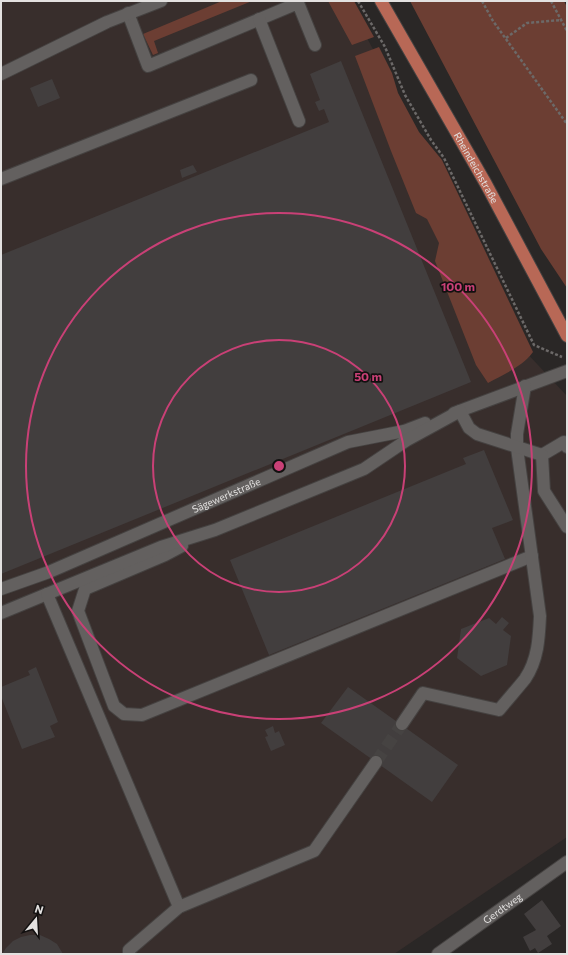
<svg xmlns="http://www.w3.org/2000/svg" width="568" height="955" font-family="Commissioner,sans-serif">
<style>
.built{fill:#382e2c}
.green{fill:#6c3e33}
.building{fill:#423e3e}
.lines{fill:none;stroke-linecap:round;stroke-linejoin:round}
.minor-tunnel{stroke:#464342;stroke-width:12;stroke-dasharray:12 6;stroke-linecap:butt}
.minor-casing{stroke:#454241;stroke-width:14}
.major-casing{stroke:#454241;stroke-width:14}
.path{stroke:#6c6968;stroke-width:2.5;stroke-dasharray:3 2;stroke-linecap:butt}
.minor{stroke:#63605f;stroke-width:12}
.major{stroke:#b86856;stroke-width:12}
.ring{fill:none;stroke:#c94076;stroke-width:2}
.labels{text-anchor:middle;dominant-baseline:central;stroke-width:3.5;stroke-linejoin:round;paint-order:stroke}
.street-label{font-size:10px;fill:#e3e1e0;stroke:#121010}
.centre{fill:#c94076;stroke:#121010;stroke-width:2}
.ring-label{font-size:12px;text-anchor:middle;font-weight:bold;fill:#c94076;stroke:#121010;stroke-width:3.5;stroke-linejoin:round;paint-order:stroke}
</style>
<rect width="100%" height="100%" fill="#2a2726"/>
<!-- built -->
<path class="built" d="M1,1H347L409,116L523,349L567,396V837L394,954H1Z"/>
<!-- green -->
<path class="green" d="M222,1H252L154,41L158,53L153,55L143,34Z
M328,1H354L374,37L352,45Z
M410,1H564L567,7V288L541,249Z
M379,47L392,73L398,93L419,132L442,160L533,352C522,367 504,374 488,383L476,365L435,261L439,243L427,219L416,213L391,151L355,56Z"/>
<!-- building -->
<path class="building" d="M341,61L471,382L1,574V255L329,122L324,109L319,111L315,102L320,100L310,74Z
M52,79L60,98L38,107L30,88Z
M193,165L197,172L182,178L180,170Z
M484,450L513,520L492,528L505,559L269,655L230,560L466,464L463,458Z
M502,617L509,623L503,630L511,636L507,665L481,676L457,658L461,629L489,618L496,624Z
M36,667L58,722L50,726L55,737L22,749L1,696V687L30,675L28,671Z
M348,687L458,765L432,802L321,723Z
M273,726L275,733L279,731L285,745L271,751L265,737L268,736L265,730Z
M542,900L561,926L547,936L552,944L538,953L535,948L530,951L523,937L536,930L524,914Z
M30,935H40L49,939L57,944L63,954H2L6,948L13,941L21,937Z"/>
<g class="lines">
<!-- minor-tunnel -->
<path class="minor-tunnel" d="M376,762L402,724"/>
<!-- minor casing -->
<g class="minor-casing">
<g id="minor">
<path d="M128,13L148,66L298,3L315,45"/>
<path d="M259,19L299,121"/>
<path d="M1,74L107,22L161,1"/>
<path d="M1,179L251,80"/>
<path d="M454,413L567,371"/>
<path d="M542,455L564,442L567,447"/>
<path d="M182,546L165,555L85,589L78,611L114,706L124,714L142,715L532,556"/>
<path id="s1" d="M1,589L49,572L348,442L404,431L425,423"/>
<path d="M1,613L47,594"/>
<path d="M402,724L423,693L499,710C508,699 517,689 525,679C538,660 539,638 540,616L517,448V434L525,386"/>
<path d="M179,907L47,594L161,547L215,530L364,469L407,440L460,411L469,428L477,434L542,455L544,491L567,527"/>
<path d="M129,954V950L179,907L314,851L376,762"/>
<path id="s2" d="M438,954L567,862"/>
</g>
</g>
<!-- major casing -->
<g class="major-casing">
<g id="major">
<path id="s3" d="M381,1L486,184L567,336"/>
</g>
</g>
<!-- path -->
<path class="path" d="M358,1L385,47L405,95L431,140L444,158L534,345L562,357
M482,1L493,21L567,124
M551,1L567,31
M506,38L527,23L561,20"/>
<!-- minor -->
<use href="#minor" class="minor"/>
<!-- major -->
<use href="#major" class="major"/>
</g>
<!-- distance rings -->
<g class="ring">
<circle cx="279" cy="466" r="126"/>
<circle cx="279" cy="466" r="253"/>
</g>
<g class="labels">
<!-- street labels -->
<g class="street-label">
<text stroke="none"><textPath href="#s3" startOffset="192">Rheindeichstraße</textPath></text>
<text stroke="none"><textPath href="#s1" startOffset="244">Sägewerkstraße</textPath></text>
<text stroke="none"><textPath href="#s2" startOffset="79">Gerdtweg</textPath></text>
</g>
</g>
<circle cx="279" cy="466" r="6" class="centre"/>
<g class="ring-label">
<text x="458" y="291">100 m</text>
<text x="368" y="381">50 m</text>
</g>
<!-- border -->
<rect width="568" height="955" fill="none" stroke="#e3e1e0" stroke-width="4"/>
<!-- north arrow -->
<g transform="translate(36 919) rotate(18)" stroke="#121010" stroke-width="3" paint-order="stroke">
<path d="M0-3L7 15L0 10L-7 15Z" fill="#e3e1e0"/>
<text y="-6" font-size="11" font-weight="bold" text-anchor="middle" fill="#e3e1e0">N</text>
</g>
</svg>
